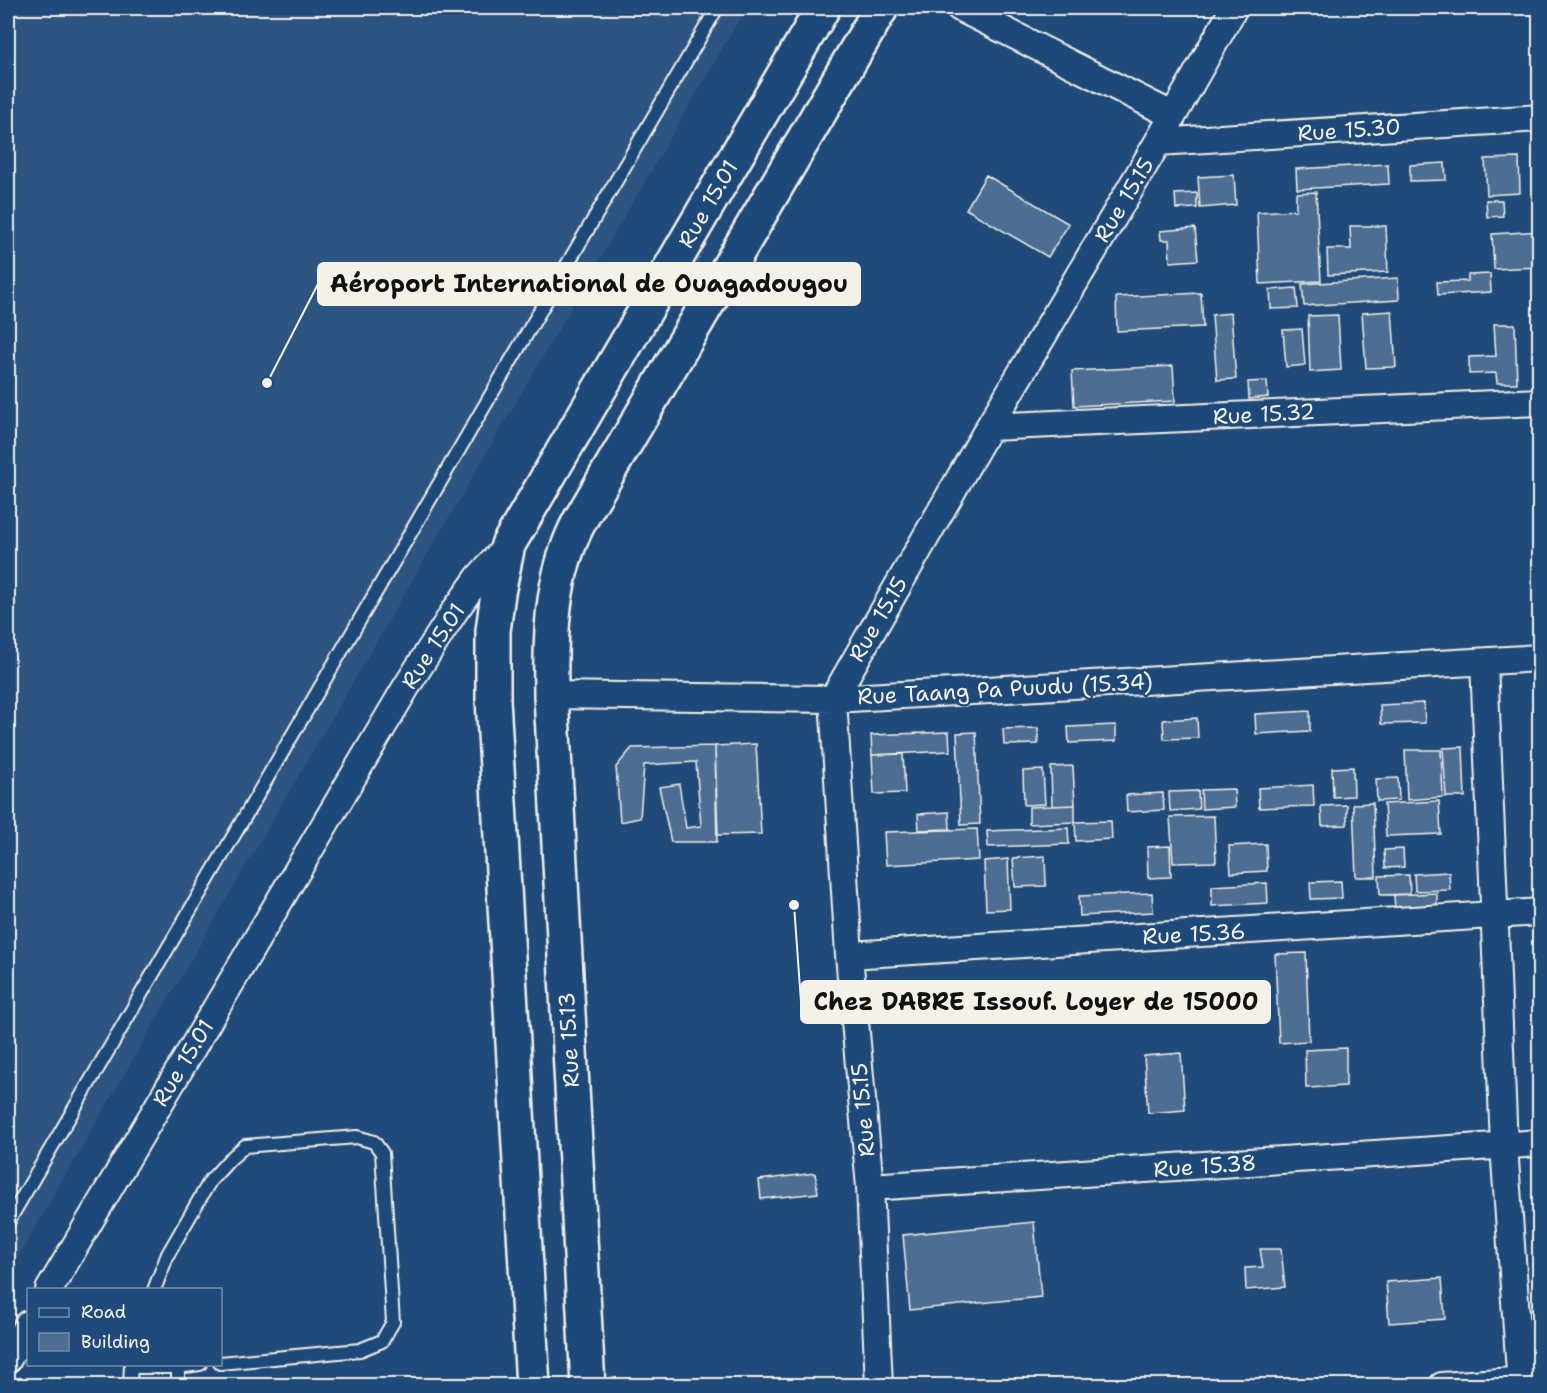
<svg xmlns="http://www.w3.org/2000/svg" width="1547" height="1393" font-family="'Shantell Sans',sans-serif">
<style>
.built{fill:#2d5581}
.building{fill:#4d6e92;stroke:#f4f1e8;stroke-width:1.5}
.lines{fill:none;stroke-linecap:round;stroke-linejoin:round}
.service-casing{stroke:#f4f1e8;stroke-width:16}
.minor-casing{stroke:#f4f1e8;stroke-width:30}
.secondary-casing{stroke:#f4f1e8;stroke-width:38}
.service{stroke:#1f4a7a;stroke-width:12}
.minor{stroke:#1f4a7a;stroke-width:26}
.secondary{stroke:#1f4a7a;stroke-width:33}
.labels{text-anchor:middle;dominant-baseline:central;stroke-width:4.5;stroke-linejoin:round;paint-order:stroke}
.street-label{font-size:22px;fill:#f4f1e8;stroke:#1f4a7a}
.leader{fill:none;stroke:#f4f1e8;stroke-width:2}
.callout-dot{fill:#f4f1e8;stroke:#1f4a7a;stroke-width:2}
.callout{fill:#f4f1e8;stroke:#f4f1e8;stroke-width:2}
.callout-label{font-size:24px;text-anchor:middle;font-weight:bold;fill:#111}
</style>
<rect width="100%" height="100%" fill="#1f4a7a"/>
<filter id="ink" filterUnits="userSpaceOnUse"><feTurbulence type="fractalNoise" baseFrequency=".0167" numOctaves="2"/><feDisplacementMap in="SourceGraphic" scale="12" xChannelSelector="R" yChannelSelector="G"/><feConvolveMatrix kernelMatrix="1 2 1 2 8 2 1 2 1" color-interpolation-filters="sRGB"/></filter>
<g filter="url(#ink)">
<!-- built -->
<path class="built" d="M8,8H746L8,1274Z"/>
<!-- building -->
<path class="building" d="M1519,158L1520,193L1487,195L1485,159Z
M1445,163L1446,180L1410,181V165Z
M1388,164L1389,184L1297,189L1296,169Z
M986,175L1069,224L1048,257L966,209Z
M1234,175L1236,205L1200,208L1198,177Z
M1316,192L1321,281L1260,284L1257,212L1296,210V193Z
M1197,193V208L1176,209L1175,194Z
M1486,200H1502L1503,216L1487,217Z
M1350,226H1386L1388,272L1328,275L1327,249H1351Z
M1195,228L1198,260L1170,262L1169,240H1161L1160,231Z
M1540,231V267L1494,269L1492,234Z
M1490,274L1491,292L1438,295L1437,282L1468,281V275Z
M1398,278L1399,300L1304,306L1302,284Z
M1296,288L1298,308L1271,309L1270,290Z
M1201,293L1203,327L1117,331L1116,297Z
M1392,311L1396,367L1366,368L1362,313Z
M1231,313L1236,379L1217,380L1212,315Z
M1338,315L1341,370L1310,372L1308,316Z
M1494,324H1515L1517,383H1497L1496,373L1469,374V357L1496,356Z
M1302,329L1305,365L1286,367L1283,330Z
M1532,364H1540V381H1532Z
M1173,366L1175,401L1074,406L1072,371Z
M1267,381L1268,397L1249,399L1248,382Z
M1424,703L1425,723L1381,724L1380,705Z
M1310,711V731L1256,734L1255,714Z
M1197,718L1198,738L1164,739L1163,720Z
M1116,725V741L1069,743L1068,727Z
M1038,728V744L1004,745L1003,729Z
M949,732L950,751L872,755L871,735Z
M976,732L980,824L961,825L957,733Z
M756,744L761,834L718,835L715,746Z
M715,746L717,842H671L659,787L679,784L686,828L701,826L696,762L644,765L640,818L620,822L616,767L632,748Z
M1463,747L1465,797H1446L1443,748Z
M1405,750H1441L1443,797L1407,800Z
M903,754L905,793L874,794L872,755Z
M1073,766L1075,805L1052,806L1051,767Z
M1353,767L1354,796L1333,797L1332,768Z
M1043,770L1045,804L1024,805L1023,771Z
M1398,778L1399,800L1377,801L1376,779Z
M1313,785L1314,806L1259,808L1258,788Z
M1234,789L1235,807L1202,809L1201,790Z
M1198,791L1199,809L1170,811L1169,792Z
M1163,793L1164,810L1127,812L1126,795Z
M1439,801L1441,834L1386,836L1384,804Z
M1373,803L1376,877H1356L1353,804Z
M1075,805V822L1029,824V807Z
M1347,805V825L1322,826L1321,806Z
M949,812L950,829L919,830L918,814Z
M1214,816L1216,862L1173,863L1170,817Z
M1111,821L1112,839L1076,841L1075,822Z
M1068,828L1069,844L988,847L987,831Z
M977,829L979,860L886,865L884,832Z
M1266,844L1267,871L1231,873L1229,846Z
M1170,846L1171,877L1148,878L1147,847Z
M1403,849L1404,867L1385,868L1384,850Z
M1045,856L1046,886L1015,887L1013,858Z
M1008,859L1010,909L986,910L984,861Z
M1449,872L1450,890L1415,891L1414,874Z
M1409,875L1410,894L1380,895L1379,876Z
M1341,881L1342,898L1311,899L1310,882Z
M1267,883L1268,903L1212,906V886Z
M1152,893L1153,912L1080,916L1079,896Z
M1437,893V908L1395,911L1394,895Z
M1306,953L1309,1041L1279,1043L1275,954Z
M1346,1048V1086L1306,1088L1305,1050Z
M1181,1053L1185,1110L1148,1113L1144,1056Z
M815,1173L818,1193L761,1199L759,1180Z
M1034,1222L1041,1297L910,1310L903,1235Z
M1260,1249H1281L1285,1287L1246,1290L1245,1268L1263,1267Z
M1442,1278L1445,1319L1389,1323L1386,1282Z"/>
<g class="lines">
<!-- service casing -->
<g class="service-casing">
<path id="service" d="M8,1222L717,8
M154,1290L168,1254L210,1181L230,1159L245,1146L357,1137L374,1142L382,1153L393,1322L382,1341L360,1350L220,1363
M131,1367H178
M130,1386L131,1364
M178,1386V1367L200,1364"/>
</g>
<!-- minor casing -->
<g class="minor-casing">
<path id="minor" d="M960,8L1172,115
M1158,142L1540,118
M989,427L1540,402
M1484,662L1504,1146L1521,1386
M551,695L833,699L1540,658
M849,955L1540,912
M870,1187L1540,1143
M49,1290L408,684L454,612L479,577L508,545
M8,1359L28,1324
M879,1386L870,1187L849,955L833,699L989,427L1158,142L1234,8
M1442,1386L1540,1379"/>
</g>
<!-- secondary casing -->
<g class="secondary-casing">
<path id="secondary" d="M533,1386L493,699V631L498,593L508,545L823,8
M588,1386L551,695C550,635 551,576 579,522L881,8"/>
</g>
<!-- service -->
<use href="#service" class="service"/>
<!-- minor -->
<use href="#minor" class="minor"/>
<!-- secondary -->
<use href="#secondary" class="secondary"/>
</g>
</g>
<g class="labels">
<!-- street labels -->
<g class="street-label">
<text transform="translate(1349 130) rotate(-4)">Rue 15.30</text>
<text transform="translate(1124 200) rotate(-59)">Rue 15.15</text>
<text transform="translate(708 204) rotate(-60)">Rue 15.01</text>
<text transform="translate(1264 414) rotate(-3)">Rue 15.32</text>
<text transform="translate(878 619) rotate(-60)">Rue 15.15</text>
<text transform="translate(433 646) rotate(-57)">Rue 15.01</text>
<text transform="translate(1005 689) rotate(-3)">Rue Taang Pa Puudu (15.34)</text>
<text transform="translate(1194 934) rotate(-3)">Rue 15.36</text>
<text transform="translate(569 1040) rotate(-93)">Rue 15.13</text>
<text transform="translate(183 1063) rotate(-59)">Rue 15.01</text>
<text transform="translate(863 1110) rotate(-95)">Rue 15.15</text>
<text transform="translate(1205 1166) rotate(-4)">Rue 15.38</text>
</g>
</g>
<!-- callouts -->
<path class="leader" d="M267 383L318 284M794 905L801 1002"/>
<g class="callout-dot">
<circle cx="267" cy="383" r="6"/>
<circle cx="794" cy="905" r="6"/>
</g>
<g class="callout">
<rect x="318" y="263" width="542" height="42" rx="6"/>
<rect x="801" y="981" width="469" height="42" rx="6"/>
</g>
<g class="callout-label">
<text x="589" y="292">Aéroport International de Ouagadougou</text>
<text x="1036" y="1010">Chez DABRE Issouf. Loyer de 15000</text>
</g>
<!-- margin -->
<rect width="1547" height="1393" fill="none" stroke="#1f4a7a" stroke-width="30"/>
<rect x="15" y="15" width="1517" height="1363" fill="none" stroke="#f4f1e8" stroke-width="2" filter="url(#ink)"/>
<!-- legend -->
<rect x="27" y="1288" width="195" height="78" fill="#1f4a7a" stroke="#748da6" stroke-width="1.5"/>
<rect x="39" y="1308" width="30" height="9" fill="#1f4a7a" stroke="#748da6" stroke-width="1.5"/>
<text x="81" y="1318" font-size="18" fill="#f4f1e8">Road</text>
<rect x="39" y="1333" width="30" height="18" fill="#4d6e92" stroke="#748da6" stroke-width="1.5"/>
<text x="81" y="1348" font-size="18" fill="#f4f1e8">Building</text>
</svg>
